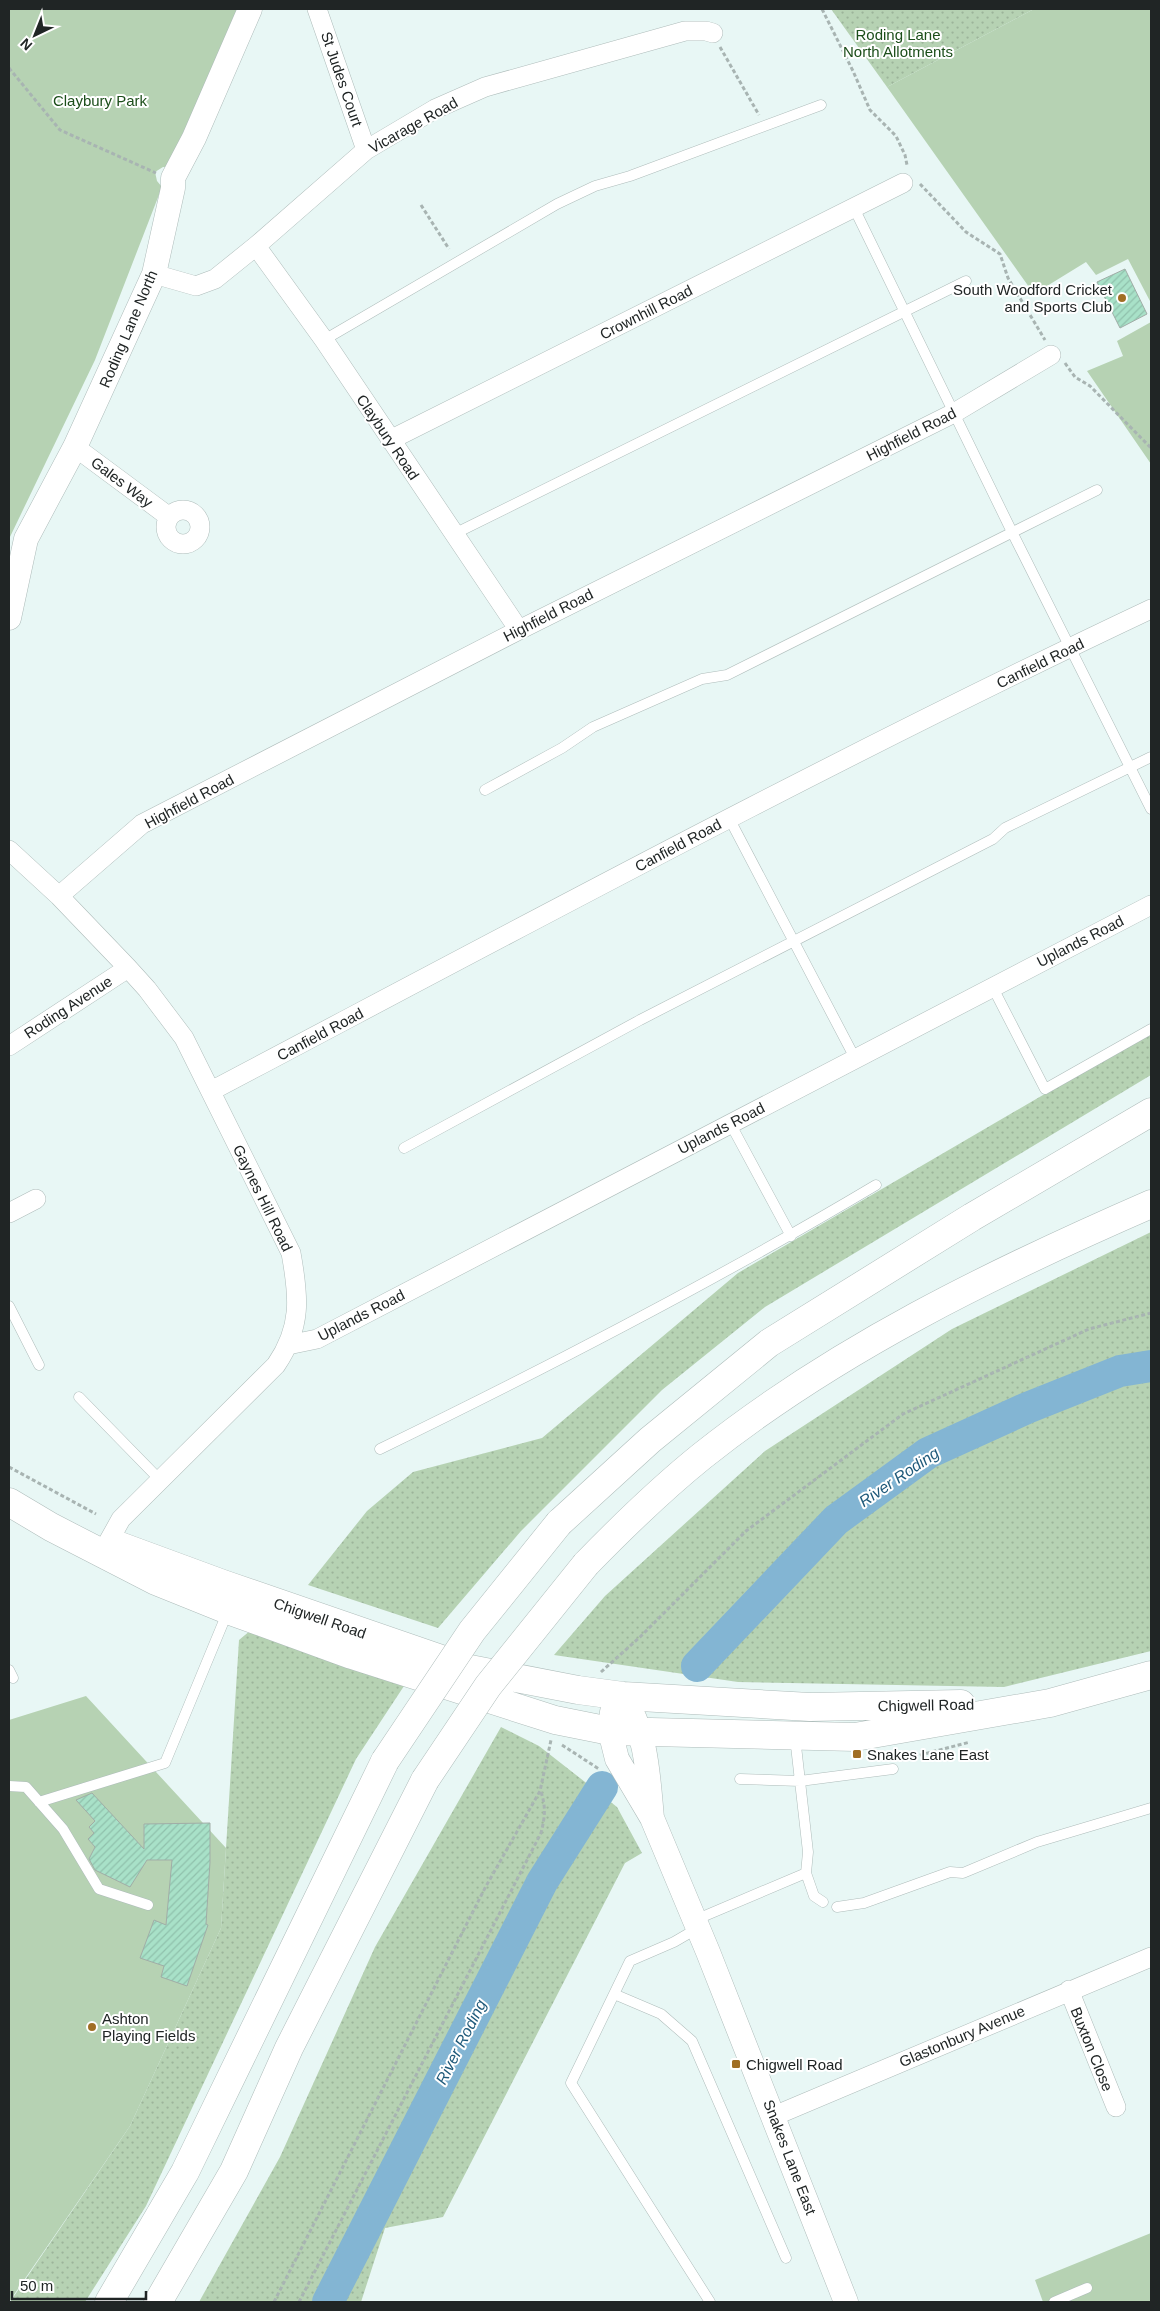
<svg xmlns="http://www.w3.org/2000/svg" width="1160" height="2311" font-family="Helvetica,sans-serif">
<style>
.grass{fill:url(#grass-dots)}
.park{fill:#b6d2b3}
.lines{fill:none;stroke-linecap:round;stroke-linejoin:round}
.river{stroke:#83b5d3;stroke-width:32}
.building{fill:url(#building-hatch);stroke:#a1ada7}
.service-casing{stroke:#aebcba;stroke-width:11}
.minor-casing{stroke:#aebcba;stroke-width:20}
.tertiary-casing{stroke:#aebcba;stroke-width:25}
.primary-casing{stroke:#aebcba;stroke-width:29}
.motorway-casing{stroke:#aebcba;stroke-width:29}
.path{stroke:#a8b4b2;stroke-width:3;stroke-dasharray:4 2.5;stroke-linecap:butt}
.service{stroke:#fff;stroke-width:10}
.minor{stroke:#fff;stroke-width:19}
.tertiary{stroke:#fff;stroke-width:24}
.primary{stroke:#fff;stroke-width:28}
.motorway{stroke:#fff;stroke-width:28}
.motorway-bridge-casing{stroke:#aebcba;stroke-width:29;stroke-linecap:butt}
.motorway-bridge{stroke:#fff;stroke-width:28}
.poi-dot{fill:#a06e24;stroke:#fff;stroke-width:2}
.labels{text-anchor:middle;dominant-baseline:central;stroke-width:4;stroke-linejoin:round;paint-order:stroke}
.park-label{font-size:15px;fill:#1c4e1a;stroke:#fff}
.street-label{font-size:15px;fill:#202525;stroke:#fff}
.poi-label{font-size:15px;fill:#202525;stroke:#fff;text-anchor:start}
.water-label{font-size:16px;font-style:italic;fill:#1f5a7a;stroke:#fff}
</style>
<defs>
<pattern id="grass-dots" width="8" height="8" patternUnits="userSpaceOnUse" patternTransform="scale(1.25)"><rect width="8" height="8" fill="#b6d2b3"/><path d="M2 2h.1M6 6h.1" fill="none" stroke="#9cb49a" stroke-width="1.8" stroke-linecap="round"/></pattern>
<pattern id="building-hatch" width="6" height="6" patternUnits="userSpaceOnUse" patternTransform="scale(1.25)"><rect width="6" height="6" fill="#a8e1c8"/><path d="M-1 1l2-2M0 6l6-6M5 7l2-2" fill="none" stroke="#90c1ac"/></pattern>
</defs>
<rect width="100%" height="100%" fill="#e8f7f5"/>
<!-- grass -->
<path class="grass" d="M831,9H1034L887,87Z
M1151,1032V1075L765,1307L662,1390L521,1531L438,1628L308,1585L367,1511L413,1472L542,1438L738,1273Z
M1151,1232V1651L1004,1687L738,1682L554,1655L605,1596L765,1451L952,1329Z
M251,1630L404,1686L356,1759L146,2206L85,2302H10L130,2126L221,1928L239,1640Z
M501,1727L539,1746L617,1807L642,1853L625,1863L443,2217L385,2228L361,2302H199L280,2157L375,1947Z"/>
<!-- park -->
<path class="park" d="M9,9H239L170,167H163L155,172L157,181L162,187L95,360L9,539Z
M1034,9H1151V303L1128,259L1096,275L1086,262L1034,294L887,87Z
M1151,322V464L1087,371L1123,356L1117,341Z
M86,1696L226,1848L221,1928L130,2126L9,2302V1720Z
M1151,2233V2302H1043L1035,2280Z"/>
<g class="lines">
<!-- river -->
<path class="river" d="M697,1666L836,1520L928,1453L1027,1408L1120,1371L1151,1366
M328,2302L542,1882L602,1787"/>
</g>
<!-- building -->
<path class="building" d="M1125,269L1147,314L1120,328L1097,282Z
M92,1793L144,1849V1824L210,1823V1862L206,1924L208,1925L187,1986L161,1977L164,1966L140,1958L154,1920L166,1925L172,1860H147L130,1887L95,1870L89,1859L95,1847L88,1839L94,1833L89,1827L95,1821L76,1800Z"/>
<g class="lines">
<!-- service casing -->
<g class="service-casing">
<path id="service" d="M854,208L1012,532L1151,809
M324,340L557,204L595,186L630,176L821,105
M454,534L966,281
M485,790L562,748L593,727L702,679L727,675L1097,490
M729,818L856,1060
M992,986L1045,1089L1151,1029
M730,1123L791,1236
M404,1148L640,1020L993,839L1005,828L1151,757
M9,1306L39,1365
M79,1397L160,1480
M380,1449C549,1367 715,1281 876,1185
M9,1670L13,1678
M795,1737L808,1852L806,1873L814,1896L823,1902
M740,1779L800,1781L893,1769
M9,1786L26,1787L63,1829L99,1889L148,1905
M39,1802L165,1763L228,1611
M837,1907L864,1903L950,1872L963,1873L1037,1842L1151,1808
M695,1920L806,1873
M698,1928L674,1942L630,1961L571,2083L710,2302
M614,1994L661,2014L692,2041L786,2258
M1054,2302L1087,2288"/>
</g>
<!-- minor casing -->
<g class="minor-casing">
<path id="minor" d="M317,9L366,150
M256,246L324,340L519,630
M154,274L196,286L215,279L256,246L366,150L435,109L485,87L685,31H706L713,33
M390,440L903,183
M75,447L168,516
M166 527a17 17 0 1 1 34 0a17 17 0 1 1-34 0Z
M9,850L59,896L128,968L147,989L184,1038L291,1253C299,1297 302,1327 276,1365L121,1519L102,1553
M59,896L142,824L519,630L954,413L1051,355
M9,1046L128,968
M211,1091C522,927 833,759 1151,609
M9,1213L36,1199
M288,1345L317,1339L1151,905
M1069,1990L1116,2107
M774,2116L1151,1957"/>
</g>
<!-- tertiary casing -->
<g class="tertiary-casing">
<path id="tertiary" d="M9,618L26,539L75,447L154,274L173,188V178L194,138L250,9
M652,1818C648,1775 647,1733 623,1696L612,1712L610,1731L617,1759L652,1818L708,1952L846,2302"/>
</g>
<!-- primary casing -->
<g class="primary-casing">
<path id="primary" d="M9,1502L51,1527L156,1581L228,1610L352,1655L555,1720L610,1731L855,1737L1050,1703L1151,1675
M117,1545L223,1584L470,1669L578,1690L623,1696L810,1707L961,1704"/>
</g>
<!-- motorway casing -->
<g class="motorway-casing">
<path id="motorway" d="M559,1523L650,1440L769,1343L972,1217L1151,1112
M586,1564C623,1526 661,1489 702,1456C836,1349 995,1272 1151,1204
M109,2302L185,2172L385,1761
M158,2302L234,2171L289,2048L425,1780"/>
</g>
<!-- path -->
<path class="path" d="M822,9L853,71L870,110L896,136L905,155L907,165
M720,47L759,115
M9,68L60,130L156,173
M920,184L966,232L1000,254L1008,278L1045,340
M421,205L449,249
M1065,363L1075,377L1090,386L1151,448
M9,1467L96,1514
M601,1672L640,1637L746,1531L903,1414L1089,1329L1151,1313
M562,1745L599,1769
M901,1760L970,1742
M274,2302L485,1888L540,1791L551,1740
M299,2302L541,1833C545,1817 546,1807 541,1792"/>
<!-- service -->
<use href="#service" class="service"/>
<!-- minor -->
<use href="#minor" class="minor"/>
<!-- tertiary -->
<use href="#tertiary" class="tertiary"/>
<!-- primary -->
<use href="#primary" class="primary"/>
<!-- motorway -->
<use href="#motorway" class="motorway"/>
<!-- motorway-bridge casing -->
<g class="motorway-bridge-casing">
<path id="motorway-bridge" d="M385,1761L472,1631L559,1523
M425,1780L488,1686L586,1564"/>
</g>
<!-- motorway-bridge -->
<use href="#motorway-bridge" class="motorway-bridge"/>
</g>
<!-- markers -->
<g class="poi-dot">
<circle cx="1122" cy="298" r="5"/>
<rect x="852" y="1749" width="10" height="10" rx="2.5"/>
<circle cx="92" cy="2027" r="5"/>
<rect x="731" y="2059" width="10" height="10" rx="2.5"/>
</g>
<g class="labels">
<!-- park labels -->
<g class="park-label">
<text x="898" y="34">Roding Lane<tspan x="898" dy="17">North Allotments</tspan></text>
<text x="100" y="100">Claybury Park</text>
</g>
<!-- street labels -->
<g class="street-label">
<text transform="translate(342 79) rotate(71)">St Judes Court</text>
<text transform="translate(413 125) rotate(-29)">Vicarage Road</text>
<text transform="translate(646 312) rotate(-27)">Crownhill Road</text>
<text transform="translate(128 329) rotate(-67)">Roding Lane North</text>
<text transform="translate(911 434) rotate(-27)">Highfield Road</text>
<text transform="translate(388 437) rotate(56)">Claybury Road</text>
<text transform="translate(122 482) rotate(37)">Gales Way</text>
<text transform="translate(548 615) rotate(-27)">Highfield Road</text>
<text transform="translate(1040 663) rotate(-26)">Canfield Road</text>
<text transform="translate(189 801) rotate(-28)">Highfield Road</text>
<text transform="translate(678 845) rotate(-28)">Canfield Road</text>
<text transform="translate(1080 941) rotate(-27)">Uplands Road</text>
<text transform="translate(68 1007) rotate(-33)">Roding Avenue</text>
<text transform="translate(320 1034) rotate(-28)">Canfield Road</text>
<text transform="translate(721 1128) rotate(-27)">Uplands Road</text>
<text transform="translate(263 1198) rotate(64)">Gaynes Hill Road</text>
<text transform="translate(361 1315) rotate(-27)">Uplands Road</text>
<text transform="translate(320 1618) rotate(19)">Chigwell Road</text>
<text transform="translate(926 1705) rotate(-1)">Chigwell Road</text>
<text transform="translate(962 2036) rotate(-23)">Glastonbury Avenue</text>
<text transform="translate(1092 2049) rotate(68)">Buxton Close</text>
<text transform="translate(790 2157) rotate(69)">Snakes Lane East</text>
</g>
<!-- poi labels -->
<g class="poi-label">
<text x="1112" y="289" text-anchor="end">South Woodford Cricket<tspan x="1112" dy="17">and Sports Club</tspan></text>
<text x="867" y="1754">Snakes Lane East</text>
<text x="102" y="2018">Ashton<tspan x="102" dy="17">Playing Fields</tspan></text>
<text x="746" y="2064">Chigwell Road</text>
</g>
<!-- water labels -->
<g class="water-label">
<text transform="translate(899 1477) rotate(-34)">River Roding</text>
<text transform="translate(461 2042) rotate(-63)">River Roding</text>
</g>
</g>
<!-- border -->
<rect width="1160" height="2311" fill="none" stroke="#202525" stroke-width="20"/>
<!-- north arrow -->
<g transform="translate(35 35) rotate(223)" stroke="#ffffff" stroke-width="4" paint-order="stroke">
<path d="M0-4L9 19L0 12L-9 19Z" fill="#202525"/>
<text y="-8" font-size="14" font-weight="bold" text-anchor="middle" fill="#202525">N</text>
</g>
<!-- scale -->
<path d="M12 2291v8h134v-8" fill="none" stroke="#202525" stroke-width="2.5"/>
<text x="20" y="2291" font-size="15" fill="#202525" stroke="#ffffff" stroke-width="4" paint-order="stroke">50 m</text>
</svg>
